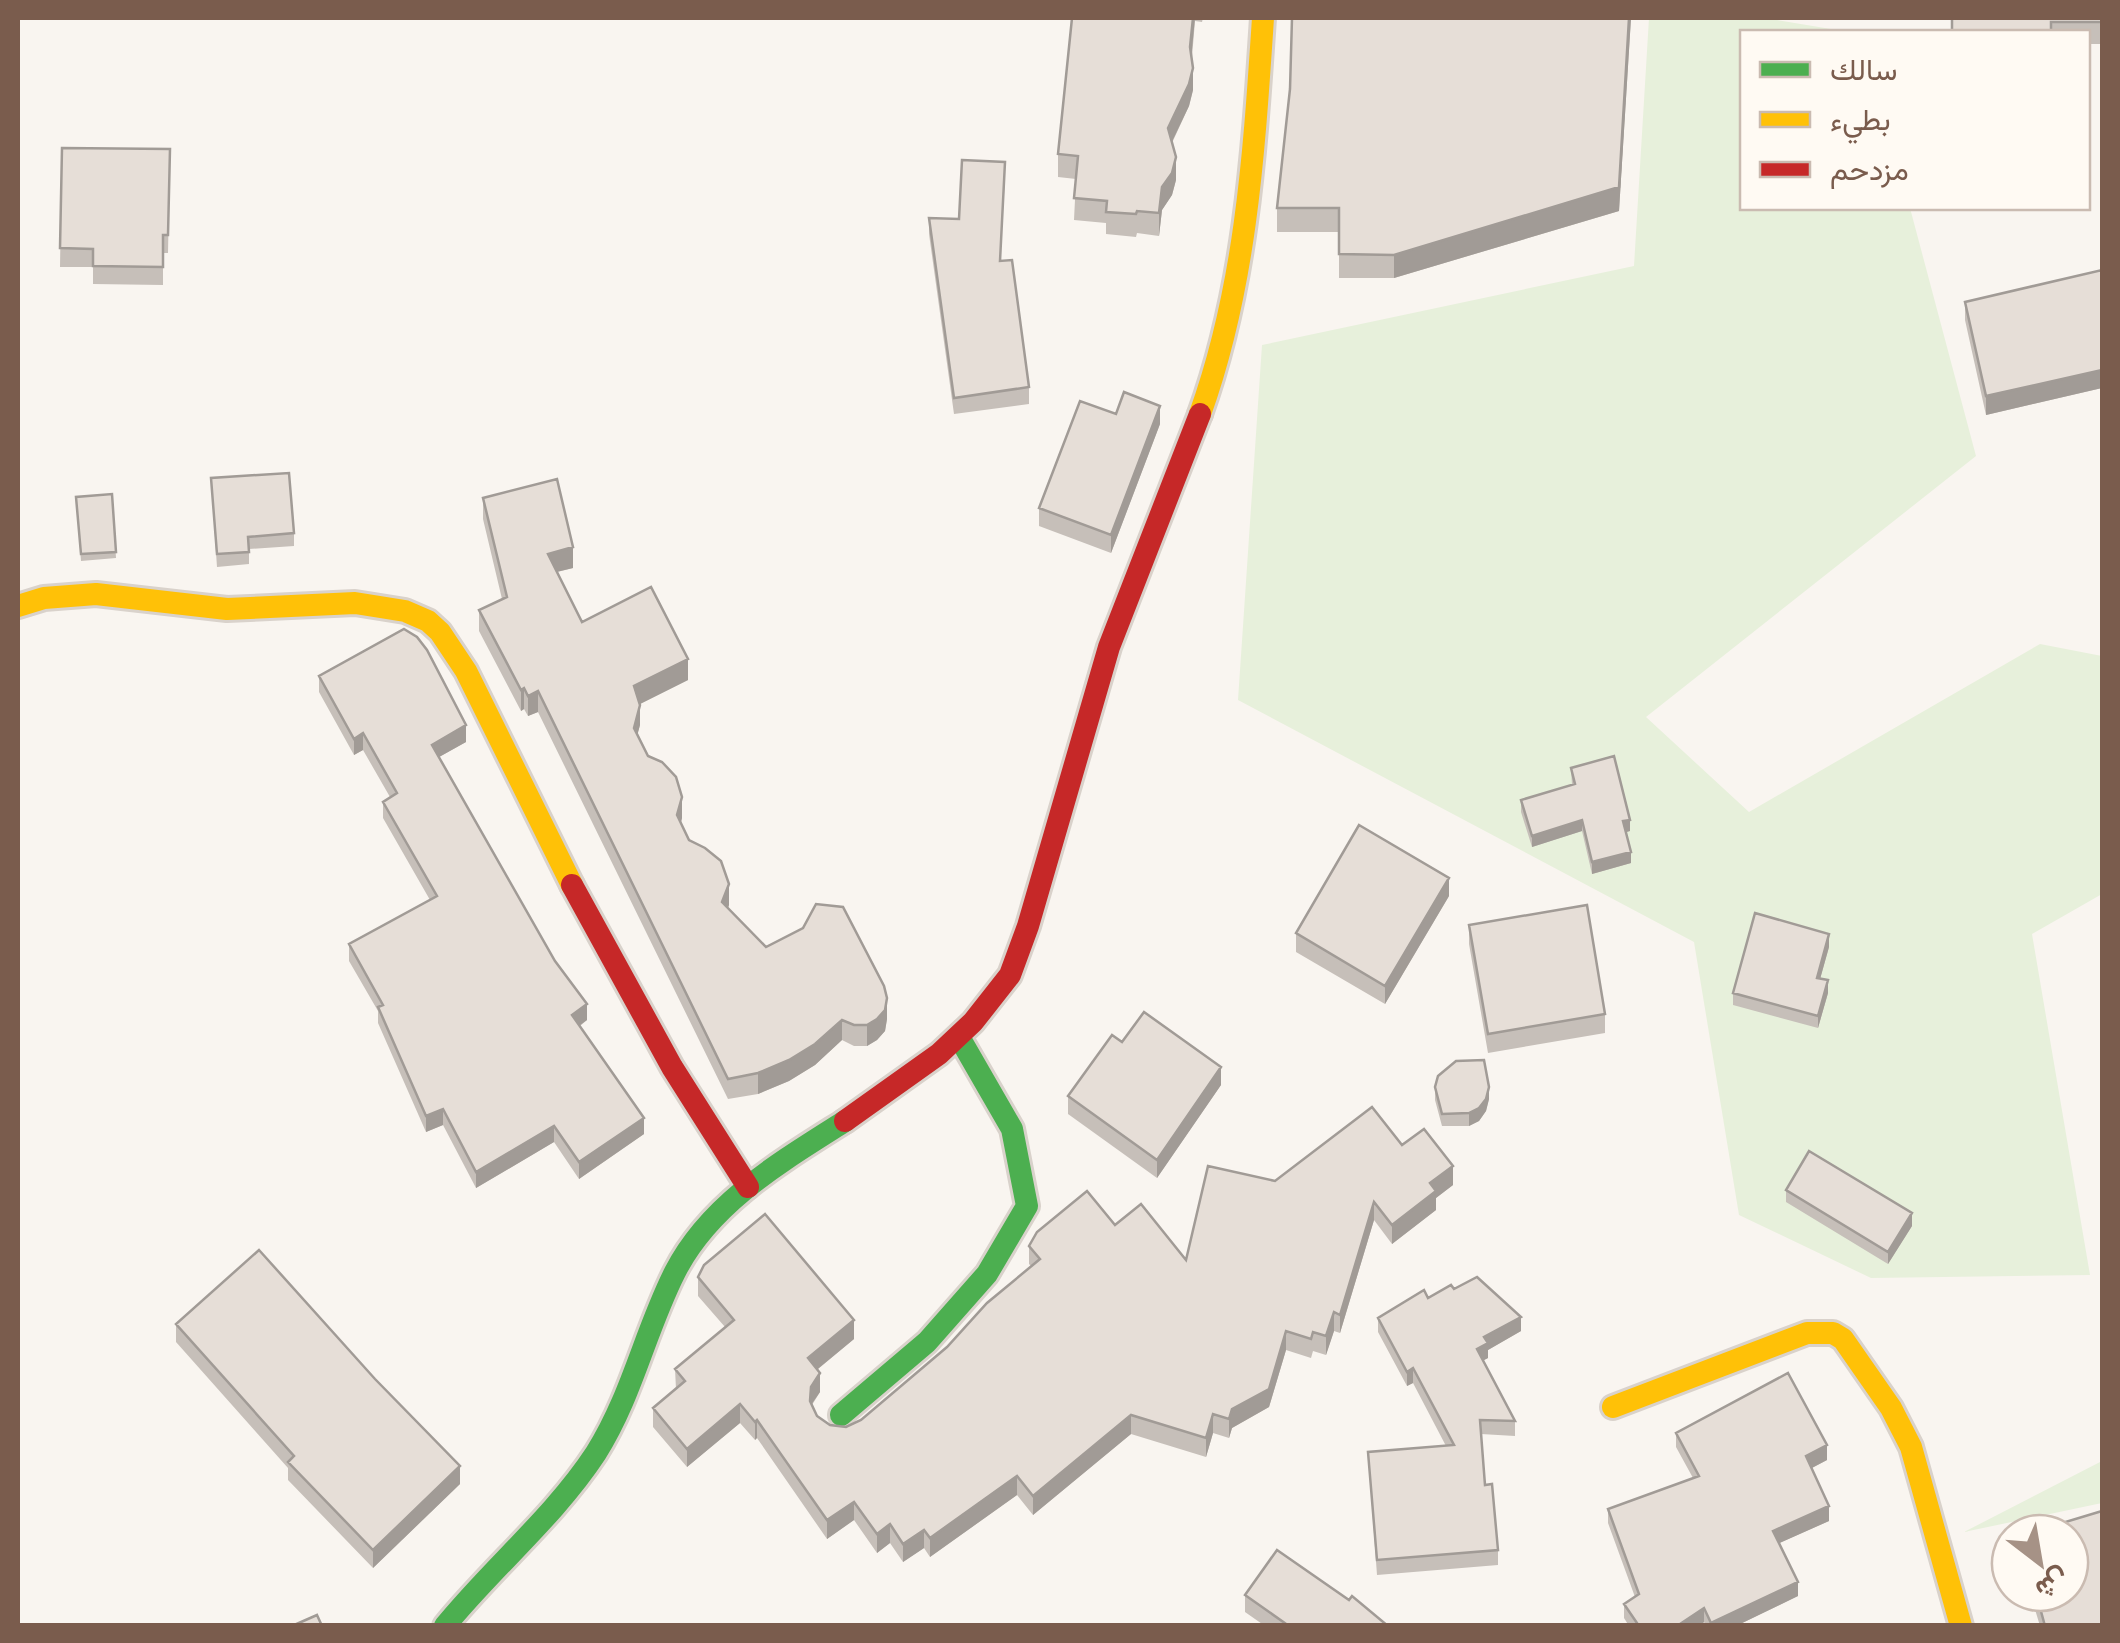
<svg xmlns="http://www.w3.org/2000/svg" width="2120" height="1643" font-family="Commissioner,Vazirmatn,sans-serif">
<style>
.green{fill:#e7f0db}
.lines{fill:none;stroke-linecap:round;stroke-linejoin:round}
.fast-casing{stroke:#d9d2cb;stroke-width:28}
.slow-casing{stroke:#d9d2cb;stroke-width:28}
.jam-casing{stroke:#d9d2cb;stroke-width:28}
.fast{stroke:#4caf50;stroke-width:22}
.slow{stroke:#ffc107;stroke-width:22}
.jam{stroke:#c62828;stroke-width:22}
.wall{fill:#c6bfb9}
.shaded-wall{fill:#a19b96}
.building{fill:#e6ded7;stroke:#a19b96;stroke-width:2.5}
</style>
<rect width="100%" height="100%" fill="#f9f5f0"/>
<!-- green -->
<path class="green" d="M1649,18H1765L1849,32H1742V208H1910L1976,456L1646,717L1749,812L2040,644L2102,656V894L2032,934L2090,1275L1871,1278L1739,1215L1694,942L1238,700L1262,345L1634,266Z
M2102,1461V1503L1964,1532Z"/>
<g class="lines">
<!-- fast casing -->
<g class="fast-casing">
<path id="fast" d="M841,1415L927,1342L987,1274L1027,1206L1012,1129L959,1037
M445,1626C493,1567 554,1517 596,1453C632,1396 645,1331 675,1272C710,1203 782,1161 845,1121"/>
</g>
<!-- slow casing -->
<g class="slow-casing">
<path id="slow" d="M1200,414C1246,286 1254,153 1263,18
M18,606L44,598L96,594L227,609L355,603L405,611L428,621L440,632L466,671L572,885
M1613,1407L1807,1333H1833L1843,1339L1891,1408L1911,1447L1961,1626"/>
</g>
<!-- jam casing -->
<g class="jam-casing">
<path id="jam" d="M572,885L672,1067L748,1187
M845,1121L939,1054L973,1022L1010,975L1028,926L1109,647L1200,414"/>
</g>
<!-- fast -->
<use href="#fast" class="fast"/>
<!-- slow -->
<use href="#slow" class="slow"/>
<!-- jam -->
<use href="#jam" class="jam"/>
</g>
<!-- wall -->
<path class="wall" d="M1072,18H1203L1202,22L1195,21L1192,57L1193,90L1189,106L1172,143L1176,180L1172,195L1162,210L1159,236L1137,233L1136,237L1106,234V223L1074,220L1076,179L1058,177V154Z
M1292,18H1631L1619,211L1394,278H1339V232H1277V208L1290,89Z
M2102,18V44H2088V32H1952Z
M62,148L170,149L168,253H163V285L93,284V267H60Z
M1005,178L1000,261L1029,387V404L954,414L929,234V218L959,219Z
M2102,270V388L1986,415L1965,320V302Z
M1116,414L1160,424L1111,553L1039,526V508Z
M211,478L294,533V546L249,549V564L217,567Z
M112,494L116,558L81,561L76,497Z
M483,498L573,568L557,572L582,622L688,680L640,704V725L637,735L682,818L681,823L689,840L729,905L728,908L766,947L887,1019L885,1031L877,1040L867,1046H854L842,1040L815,1065L789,1081L758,1094L728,1099L538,712L528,716L524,709L521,711L479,631V610L502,599L483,519Z
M319,676L466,742L439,757L587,1020L580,1026L644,1134L579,1179L554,1142L476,1188L443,1125L426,1132L378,1023V1011L349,961V944L430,900L383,818V802L390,797L363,750L354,755L319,692Z
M1571,768L1630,831L1626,832L1631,863L1592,874L1582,831L1532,847L1521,812V800L1572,785Z
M1449,896L1385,1004L1296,952V933Z
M1469,925L1605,1014V1033L1488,1053L1469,944Z
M1829,947L1820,979L1828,993L1818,1028L1733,1005V993Z
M1122,1042L1221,1085L1157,1178L1068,1114V1096Z
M1435,1087L1489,1099L1486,1111L1479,1121L1469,1126H1442L1435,1100Z
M1402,1145L1453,1185L1436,1198V1210L1392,1244L1374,1220L1340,1333L1334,1331L1326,1355L1313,1351L1311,1358L1286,1350L1269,1407L1232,1428L1229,1438L1213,1433L1206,1457L1131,1434L1033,1515L1017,1495L930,1557L924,1548L903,1562L890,1543L877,1553L854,1520L827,1539L757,1438L755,1440L740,1423L687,1467L653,1427V1408L676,1389L675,1369L725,1327L698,1296V1277L854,1339L818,1369L820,1392L812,1405L817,1416L830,1425L846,1427L861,1420L947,1347L1031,1266L1029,1264V1246L1115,1225L1186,1260L1275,1181Z
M1786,1190L1912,1226L1888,1264L1786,1202Z
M1454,1289L1521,1331L1488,1350V1358L1483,1360L1515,1421V1436L1481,1434L1485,1485L1498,1550V1565L1377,1575L1368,1452L1446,1446L1413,1383L1407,1386L1378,1332V1318Z
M176,1324L460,1484L373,1568L288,1480V1468L176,1342Z
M1676,1433L1827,1460L1812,1468L1829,1521L1779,1543L1798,1596L1736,1626H1706L1704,1622L1700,1626H1629L1624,1618V1604L1635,1597L1608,1523V1509L1693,1478L1676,1447Z
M2030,1593H2070L2102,1626H2040Z
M1245,1595L1349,1600L1388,1626H1265L1245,1612Z"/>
<!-- shaded-wall -->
<path class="shaded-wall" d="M1193,18H1195L1190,70V47Z
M1629,18H1631L1619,211L1394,278V255Z
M1193,68V90L1189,106L1168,150V128Z
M1176,157V180L1172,195L1162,210L1159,236V213L1162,187Z
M2102,370V388L1986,415V396Z
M1160,406V424L1111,553V535Z
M573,547V568L548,574V554Z
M688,659V680L634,707V686Z
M524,688V709L521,711V690Z
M538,691V712L528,716V696Z
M640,705V725L634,748V728Z
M466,725V742L432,761V745Z
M363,733V750L354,755V739Z
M682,797V818L677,836V815Z
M1582,820V831L1532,847V836Z
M1630,820V831L1623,833V821Z
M1631,852V863L1592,874V862Z
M1449,878V896L1385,1004V986Z
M729,884V905L722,923V902Z
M1829,934V947L1817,990V978Z
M1828,980V993L1818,1028V1016Z
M887,998V1019L885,1031L877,1040L867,1046V1025Z
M587,1004V1020L572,1031V1015Z
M842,1020V1040L815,1065L789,1081L758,1094V1073Z
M1221,1067V1085L1157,1178V1160Z
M1489,1087V1099L1486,1111L1479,1121L1469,1126V1113Z
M443,1109V1125L426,1132V1116Z
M644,1118V1134L579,1179V1162Z
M554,1126V1142L476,1188V1172Z
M1453,1166V1185L1436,1198V1210L1392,1244V1225L1430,1183Z
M1374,1202V1220L1340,1333V1315Z
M1912,1213V1226L1888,1264V1252Z
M1334,1312V1331L1326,1355V1336Z
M1521,1317V1331L1488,1350V1358L1477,1364V1349L1484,1337Z
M854,1320V1339L808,1377V1358Z
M1286,1331V1350L1269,1407L1232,1428L1229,1438V1419L1232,1409Z
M1413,1368V1383L1407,1386V1372Z
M820,1373V1392L811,1405L810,1420L811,1387Z
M740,1404V1423L687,1467V1449Z
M1213,1414V1433L1206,1457V1438Z
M1131,1415V1434L1033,1515V1496Z
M757,1420V1438L755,1440V1422Z
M1827,1445V1460L1806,1471V1456Z
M460,1466V1484L373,1568V1550Z
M1017,1476V1495L930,1557V1538Z
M854,1502V1520L827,1539V1520Z
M1829,1506V1521L1773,1546V1531Z
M890,1524V1543L877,1553V1534Z
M924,1530V1548L903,1562V1544Z
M1798,1582V1596L1736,1626H1711V1623Z
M1704,1608V1622L1700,1626H1677Z"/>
<!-- building -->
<path class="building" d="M1072,18H1193L1190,47L1193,68L1189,84L1168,128L1176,157L1172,173L1162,187L1159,213L1137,211L1136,214L1106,212L1107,201L1074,198L1078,156L1058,154Z
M1292,18H1629L1619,187L1394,255L1339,254V208H1277L1290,89Z
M1952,18H2102V22H2051V32H1952Z
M62,148L170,149L168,235H163V267L93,266V249L60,248Z
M962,160L1005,162L1000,261L1012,260L1029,387L954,398L929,218L959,219Z
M2102,270V370L1986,396L1965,302Z
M1124,392L1160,406L1111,535L1039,508L1080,401L1116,414Z
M289,473L294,533L248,537L249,552L217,554L211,478Z
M557,479L573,547L548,554L582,622L651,587L688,659L634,686L640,705L634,728L648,756L662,762L676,777L682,797L677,815L689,840L705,848L721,861L729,884L722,902L766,947L803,928L816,904L843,907L884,986L887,998L885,1010L877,1019L867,1025H854L842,1020L815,1044L789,1060L758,1073L728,1079L538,691L528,696L524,688L521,690L479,610L507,597L483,498Z
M112,494L116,552L81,554L76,497Z
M404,629L417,637L427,650L466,725L432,745L555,961L587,1004L572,1015L644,1118L579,1162L554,1126L476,1172L443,1109L426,1116L378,1007L383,1005L349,944L437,896L383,802L397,793L363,733L354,739L319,676Z
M1614,756L1630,820L1623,821L1631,852L1592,862L1582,820L1532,836L1521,800L1575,784L1571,768Z
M1359,825L1449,878L1385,986L1296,933Z
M1587,905L1605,1014L1488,1034L1469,925Z
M1755,913L1829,934L1817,978L1828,980L1818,1016L1733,993Z
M1144,1012L1221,1067L1157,1160L1068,1096L1112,1035L1122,1042Z
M1484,1060L1489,1087L1486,1099L1479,1108L1469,1113L1442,1114L1435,1087L1438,1076L1456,1061Z
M1372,1107L1402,1145L1424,1129L1453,1166L1430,1183L1436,1191L1392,1225L1374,1202L1340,1315L1334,1312L1326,1336L1313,1332L1311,1339L1286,1331L1269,1389L1232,1409L1229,1419L1213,1414L1206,1438L1131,1415L1033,1496L1017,1476L930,1538L924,1530L903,1544L890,1524L877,1534L854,1502L827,1520L757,1420L755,1422L740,1404L687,1449L653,1408L685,1381L675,1369L734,1320L698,1277L704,1265L765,1214L854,1320L808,1358L820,1373L811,1387L810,1401L817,1416L830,1425L846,1427L861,1420L947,1347L987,1303L1040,1259L1029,1246L1037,1232L1087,1191L1115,1225L1141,1204L1186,1260L1208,1166L1275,1181Z
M1809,1151L1912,1213L1888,1252L1786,1190Z
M259,1250L375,1379L460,1466L373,1550L288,1462L294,1456L176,1324Z
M1477,1277L1521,1317L1484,1337L1488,1343L1477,1349L1515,1421L1480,1420L1485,1485L1492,1484L1498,1550L1377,1560L1368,1452L1454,1445L1413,1368L1407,1372L1378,1318L1424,1290L1428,1298L1451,1285L1454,1289Z
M1788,1373L1827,1445L1806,1456L1829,1506L1773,1531L1798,1582L1711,1623L1704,1608L1677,1626H1639L1624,1604L1639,1594L1608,1509L1699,1476L1676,1433Z
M2102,1511V1626H2045L2036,1593H2070V1533H2029Z
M1277,1550L1349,1600L1352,1596L1388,1626H1289L1245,1595Z
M317,1615L322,1626H292Z"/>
<!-- border -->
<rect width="2120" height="1643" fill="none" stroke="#7a5c4d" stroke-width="40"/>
<!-- legend -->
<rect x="1740" y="30" width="350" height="180" fill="#fffaf3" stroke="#cabbb1" stroke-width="2.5"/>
<rect x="1760" y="62" width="50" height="15" fill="#4caf50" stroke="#cabbb1" stroke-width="2.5"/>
<text x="1830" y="80" font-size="30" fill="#7a5c4d">سالك</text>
<rect x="1760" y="112" width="50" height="15" fill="#ffc107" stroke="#cabbb1" stroke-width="2.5"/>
<text x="1830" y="130" font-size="30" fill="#7a5c4d">بطيء</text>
<rect x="1760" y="162" width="50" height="15" fill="#c62828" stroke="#cabbb1" stroke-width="2.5"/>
<text x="1830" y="180" font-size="30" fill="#7a5c4d">مزدحم</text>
<!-- north arrow -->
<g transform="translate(2040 1563) rotate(149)"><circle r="48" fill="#fffaf3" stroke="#cabbb1" stroke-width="2.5"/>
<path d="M0-8L18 38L0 25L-18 38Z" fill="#a69286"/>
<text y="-15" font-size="28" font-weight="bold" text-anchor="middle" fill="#7a5c4d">ش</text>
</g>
</svg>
